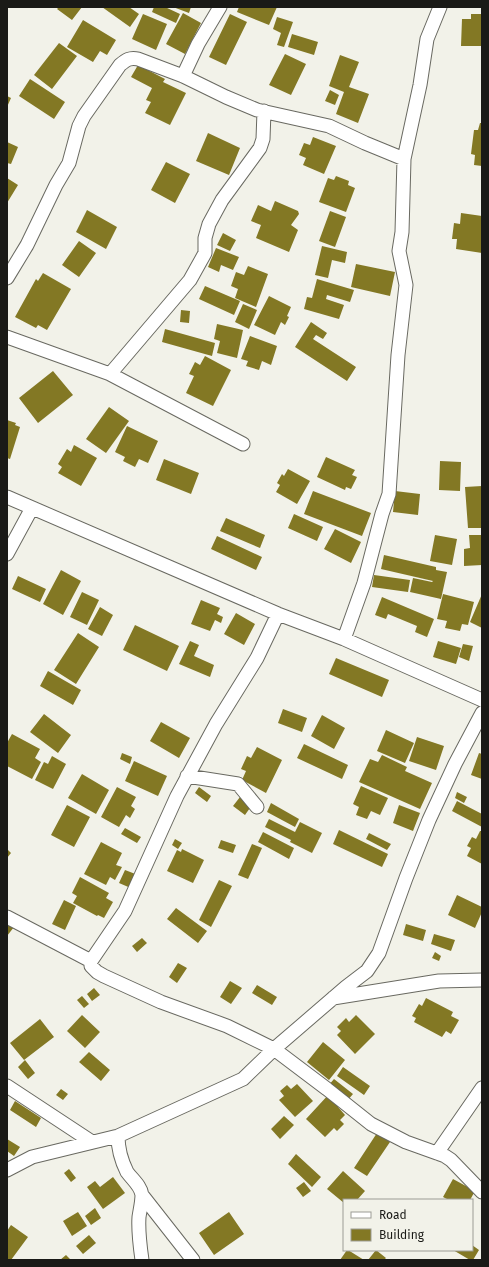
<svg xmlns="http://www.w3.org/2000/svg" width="489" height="1267" font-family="'Fira Sans',sans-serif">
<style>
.building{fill:#837824}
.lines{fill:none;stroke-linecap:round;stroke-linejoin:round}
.minor-casing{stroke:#696961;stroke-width:15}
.minor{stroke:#fff;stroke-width:13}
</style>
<rect width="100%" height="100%" fill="#f2f2e9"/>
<!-- building -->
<path class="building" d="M59,7H82L72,20L57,9Z
M102,7H129L139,14L130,27Z
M154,7H165L180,14L176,23L152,12Z
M173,7H191L189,13Z
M239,7H277L269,25L237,12Z
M183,13L201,23L185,54L166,44Z
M143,14L167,24L156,50L132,39Z
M230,14L247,22L226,65L209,57Z
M471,14H482V46H461L462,19H471Z
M277,17L293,22L284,47L277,45L281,33L273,29Z
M83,20L116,40L107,55L100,51L93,62L67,47Z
M292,34L318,42L314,55L288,47Z
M59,43L77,56L52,89L34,75Z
M285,54L306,64L291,95L269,85Z
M340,55L359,62L349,87L369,94L358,123L336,114L344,92L329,86Z
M138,65L165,79L163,82L186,93L170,125L145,113L151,102L146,100L152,88L131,77Z
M30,79L65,102L54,119L19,96Z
M330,90L339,95L335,105L325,101Z
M7,96L11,98L7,107Z
M480,123H482V166L474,165L475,155L471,154L474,130H478Z
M208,133L240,148L229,175L196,161Z
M313,137L336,146L324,174L303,165L306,158L299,155L304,143L310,145Z
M7,142L18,147L11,164L7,163Z
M166,162L190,174L175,203L151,190Z
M336,176L349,181L348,185L355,188L346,212L319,202L328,178L334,180Z
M7,178L18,185L7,203Z
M275,201L298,211L299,214L291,225L298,230L289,252L256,238L261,225L251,221L258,205L271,211Z
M87,210L117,227L106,249L76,232Z
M330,211L346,217L335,247L319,241Z
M461,213L482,216V253L456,249L457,239H452L454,223L460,224Z
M223,233L236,240L230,251L217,245Z
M79,241L96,253L79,277L62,265Z
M322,246L347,252L345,263L332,260L328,278L315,275Z
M216,248L239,257L233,270L221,265L219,272L208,267Z
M356,264L395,272L390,296L351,287Z
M248,266L268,274L256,307L235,298L238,289L231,286L236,272L244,275Z
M43,273L71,289L47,330L38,325L36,328L15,317L36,279L38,281Z
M317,279L354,290L350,302L327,295L326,299L344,305L339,319L304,309L307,297L312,298Z
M205,286L240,301L234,315L199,299Z
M269,296L291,307L287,316L289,317L285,325L281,322L275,335L254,325Z
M243,304L257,310L249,329L235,322Z
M181,310L190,311L189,323L180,322Z
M311,322L327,333L323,339L316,335L313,339L356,367L347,381L295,347Z
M217,324L243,330L237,358L217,353L220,341L214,339Z
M165,329L215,343L212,356L162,342Z
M250,336L277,346L271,365L262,361L259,370L246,366L248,361L241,359Z
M205,356L231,370L213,406L186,393L194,376L189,374L195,362L200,365Z
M53,371L73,395L38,423L19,398Z
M109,407L129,421L106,453L86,439Z
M7,420L16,423L15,425L20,427L10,459L7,458Z
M127,426L158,441L148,463L139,459L135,467L123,461L125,457L115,452Z
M74,445L97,458L81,486L58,473L62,467L58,464L67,449L71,452Z
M326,457L355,470L352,475L357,477L351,489L346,487L345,490L317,477Z
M164,459L199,473L191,494L156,480Z
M440,461L461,462L460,491L439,490Z
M288,469L310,481L297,504L276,492L280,485L277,483L282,474L284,476Z
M482,486V528H468L465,487Z
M313,491L371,513L362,536L304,514Z
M395,491L420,494L418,515L393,512Z
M294,514L323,527L317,541L288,528Z
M226,518L265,535L260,548L220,531Z
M335,529L361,542L351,563L324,549Z
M435,535L457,539L452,565L430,561Z
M469,535H482V565L464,566V549L470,548Z
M217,536L262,557L256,570L211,549Z
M384,555L436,567V570L447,572L441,599L410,592L413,578L432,582L433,581L381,569Z
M61,570L81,581L63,615L43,604Z
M374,575L410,580L408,592L372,587Z
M18,576L46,589L40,602L12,589Z
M82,592L99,600L87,625L70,617Z
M443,594L474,602L468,625L462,624L460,631L445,628L447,621L437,619Z
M482,594V628L470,622Z
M382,597L434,619L427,637L415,632L417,626L388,614L386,619L375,615Z
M201,600L220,608L217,614L223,617L221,623L215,620L210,631L191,624Z
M100,607L113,615L102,636L88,629Z
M236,613L255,624L244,645L224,634Z
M135,625L179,646L167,671L123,650Z
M78,633L99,647L76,684L54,670Z
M190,641L199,645L194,656L214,665L210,677L179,664Z
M438,641L461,648L456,664L433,657Z
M463,644L473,646L469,661L459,657Z
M336,658L389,680L382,697L329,674Z
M48,671L81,690L73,705L40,686Z
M283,709L307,718L302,732L278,723Z
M44,714L71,735L58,753L30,732Z
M322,715L345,728L334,749L311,736Z
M161,722L190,738L179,758L150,741Z
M386,730L414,743L405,763L377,751Z
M12,734L40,749L35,758L41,762L32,779L7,766V743Z
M417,737L444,746L436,770L409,761Z
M304,744L348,765L342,779L297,758Z
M257,747L282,760L266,793L242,780L246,771L241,769L247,756L251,758Z
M122,753L132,757L130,764L120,759Z
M479,753L482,754V779L471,775Z
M382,755L407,767L405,771L432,783L420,809L359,782L370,759L378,762Z
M52,756L66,764L53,789L35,780L44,762L48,764Z
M134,761L167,776L158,796L125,781Z
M82,774L109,790L96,814L68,798Z
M361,786L388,798L380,815L371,811L367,819L356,815L359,807L353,804Z
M117,787L136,797L131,806L135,809L130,818L126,815L119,827L101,817Z
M199,787L211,796L207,802L195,793Z
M457,792L467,797L464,803L455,798Z
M240,797L252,805L245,815L233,806Z
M457,801L482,814V827L452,811Z
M271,803L299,819L295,827L267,812Z
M67,805L90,817L74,847L51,835Z
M399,805L420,813L413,831L393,823Z
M269,819L295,832L300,822L322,833L312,853L290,842L291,840L265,827Z
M125,828L141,837L137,843L121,834Z
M339,830L388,854L382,867L333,844Z
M480,831H482V864L467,856L471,848L467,846L472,837L476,839Z
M263,832L294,848L289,859L258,842Z
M369,833L391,844L387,850L366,839Z
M175,839L182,843L178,849L172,845Z
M221,840L236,845L233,853L218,848Z
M101,842L122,853L116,865L122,867L115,880L110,877L106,885L84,874Z
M252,844L262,848L248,879L238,875Z
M7,849L11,853L7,858Z
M182,849L204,860L193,883L167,871L177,850L181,852Z
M125,870L138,875L133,889L119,883Z
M80,877L109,893L106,898L113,902L104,918L98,915L97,916L73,903L77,896L72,893Z
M219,880L232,886L211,927L199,920Z
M457,895L482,907V912L475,928L448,915Z
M64,900L76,906L65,930L52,924Z
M176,908L207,931L198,943L167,919Z
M7,922L14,927L7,936Z
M406,924L426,930L423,941L403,935Z
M434,934L455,940L451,951L431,944Z
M142,938L147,943L137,952L132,946Z
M435,952L441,956L439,961L432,958Z
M178,963L187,968L177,983L169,977Z
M230,981L242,988L231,1004L220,997Z
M257,985L277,997L272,1005L252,993Z
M94,988L100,995L92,1001L87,994Z
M82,996L89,1004L84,1008L77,1000Z
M426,998L453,1012L451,1016L459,1020L451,1034L446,1031L442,1037L414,1022L416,1018L412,1016L419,1004L422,1006Z
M82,1015L100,1032L85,1048L67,1031Z
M356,1015L375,1034L355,1054L337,1035L341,1031L337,1027L346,1018L349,1022Z
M40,1019L54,1037L24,1060L10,1043Z
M323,1042L345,1060L329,1080L307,1062Z
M89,1052L110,1070L101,1081L79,1062Z
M25,1060L35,1073L28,1079L18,1067Z
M343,1067L370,1086L364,1095L337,1076Z
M334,1079L353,1094L347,1101L328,1086Z
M297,1084L313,1101L295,1117L279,1100L284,1096L280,1091L287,1085L291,1089Z
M61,1089L68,1094L63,1100L56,1095Z
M330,1093L341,1103L338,1107L345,1115L340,1120L344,1124L337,1131L334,1128L325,1137L306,1119Z
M15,1101L41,1118L36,1127L10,1110Z
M284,1116L294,1125L280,1139L271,1129Z
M377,1133L390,1142L367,1176L354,1168Z
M7,1139L20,1147L14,1156L7,1151Z
M296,1154L321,1177L312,1187L288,1164Z
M69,1169L76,1178L71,1182L64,1173Z
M343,1171L365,1191L357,1200H344V1203L327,1189Z
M113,1177L125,1193L103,1209L87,1187L95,1181L100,1187Z
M453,1179L475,1191L470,1200H449L443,1197Z
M304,1182L311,1191L303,1197L296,1188Z
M95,1208L101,1218L91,1225L85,1216Z
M78,1212L87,1226L72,1236L63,1221Z
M229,1212L244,1234L214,1255L199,1233Z
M11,1225L28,1237L11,1260H8L7,1259V1231Z
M89,1235L96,1243L83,1254L76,1246Z
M472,1245L479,1250L473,1260H470L453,1250H472Z
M347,1250H348L364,1260H340Z
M376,1250L386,1258L384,1260H368Z
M66,1255L71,1260H60Z"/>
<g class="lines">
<!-- minor casing -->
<g class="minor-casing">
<path id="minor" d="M183,76L198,44L220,7
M7,278L27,245L56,185L69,163L79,126L84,116L120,65C126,60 130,57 138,59L183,76L226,97L257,110L329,126L365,143L404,159L420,85L427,39L440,7
M7,337L110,374L190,280L205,253V238L209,224L222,200L260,148L263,139L264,111
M110,374L243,444
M7,497L278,614L344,639L482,700
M7,554L32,508
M278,614L257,658L216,724L177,796L125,911L91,961V966L97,972L104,976L161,1002L227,1026L274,1049L327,1089L371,1124L406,1142L445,1156L451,1160L482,1192
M344,639L364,583L382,514L389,494L398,355L406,285L399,251L402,232L404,159
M187,776L238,784L257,807
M7,917L91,961
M333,998L439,981L482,980
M7,1086L92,1142
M118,1136C118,1149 121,1160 127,1172C132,1179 141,1186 142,1195C142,1202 140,1210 139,1217C138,1231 140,1246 142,1260
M437,1153L482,1088
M7,1170L32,1157L118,1136L243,1079L274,1049L346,987L367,971L379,953L406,878L429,820L455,764L482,713
M142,1195L193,1260"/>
</g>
<!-- minor -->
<use href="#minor" class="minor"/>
</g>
<!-- border -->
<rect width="489" height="1267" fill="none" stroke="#1a1a17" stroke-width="16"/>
<!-- legend -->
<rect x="343" y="1199" width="130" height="52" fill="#f2f2e9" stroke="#9c9c95"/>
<rect x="351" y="1212" width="20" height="6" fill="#ffffff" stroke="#9c9c95"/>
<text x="379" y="1219" font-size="12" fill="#1a1a17">Road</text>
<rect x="351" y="1229" width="20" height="12" fill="#837824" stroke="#9c9c95"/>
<text x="379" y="1239" font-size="12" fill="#1a1a17">Building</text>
</svg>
